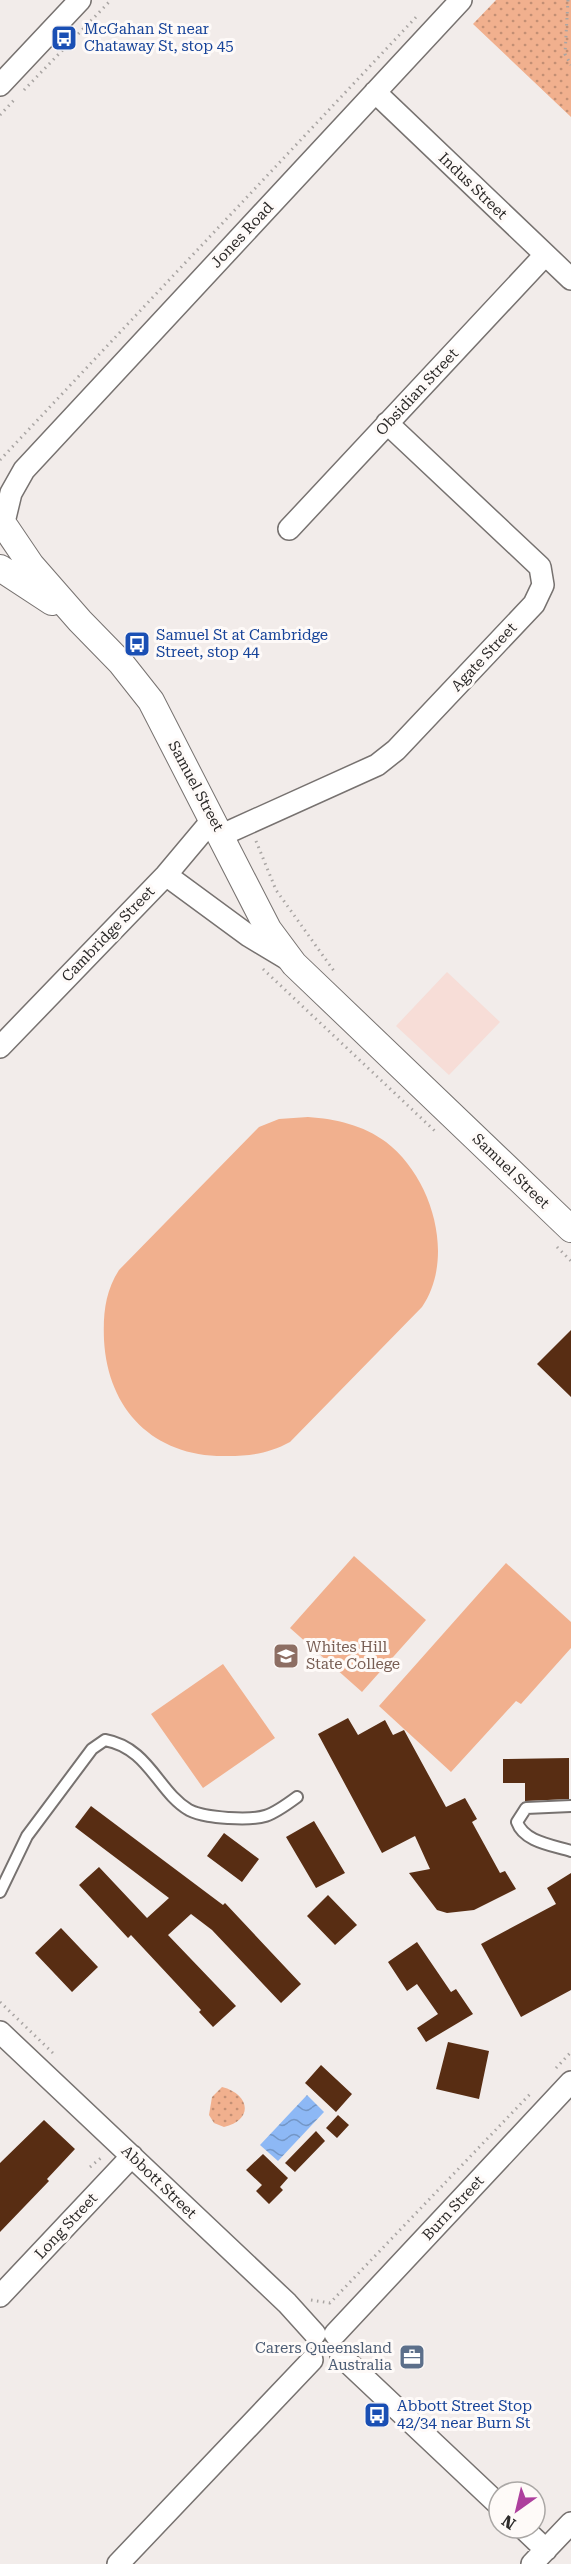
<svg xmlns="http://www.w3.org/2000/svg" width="571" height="2564" font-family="'Roboto Serif',serif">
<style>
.industrial{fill:#f7ddd7}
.green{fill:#f1b08e}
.park{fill:url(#park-dots)}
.water{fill:url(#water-waves)}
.building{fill:#582d13}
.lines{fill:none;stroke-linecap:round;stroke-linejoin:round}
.service-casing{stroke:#777270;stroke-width:14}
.minor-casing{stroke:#777270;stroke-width:24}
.tertiary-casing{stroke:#777270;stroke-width:28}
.path{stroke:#a9a5a3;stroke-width:3;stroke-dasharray:1.5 4.5;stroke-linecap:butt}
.service{stroke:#fff;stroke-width:10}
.minor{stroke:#fff;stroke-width:21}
.tertiary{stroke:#fff;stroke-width:26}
.labels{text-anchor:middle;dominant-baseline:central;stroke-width:6;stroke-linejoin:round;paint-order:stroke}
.transit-label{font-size:15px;fill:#164399;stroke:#fefaf8;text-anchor:start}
.street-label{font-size:15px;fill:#2c2a29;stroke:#fefaf8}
.education-label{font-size:15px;fill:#785e54;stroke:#fefaf8;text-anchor:start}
.service-label{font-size:15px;fill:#4e5e75;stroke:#fefaf8;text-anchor:end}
</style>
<defs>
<pattern id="park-dots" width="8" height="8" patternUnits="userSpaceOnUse" patternTransform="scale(1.5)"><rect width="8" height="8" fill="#f1b08e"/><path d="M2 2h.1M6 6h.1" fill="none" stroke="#c38f74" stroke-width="1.8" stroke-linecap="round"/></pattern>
<pattern id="water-waves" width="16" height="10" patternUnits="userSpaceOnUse" patternTransform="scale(1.5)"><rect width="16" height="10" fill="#8db8f5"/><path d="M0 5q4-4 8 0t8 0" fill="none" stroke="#7396c6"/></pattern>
</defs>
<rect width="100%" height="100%" fill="#f2ecea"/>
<!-- industrial -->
<path class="industrial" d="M447,972L500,1022L449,1075L396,1026Z"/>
<!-- green -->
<path class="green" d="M308,1117C336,1119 363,1125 386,1142C432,1177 456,1257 422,1307L290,1442C270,1453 251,1456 228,1456C156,1458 108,1412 104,1340C103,1314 105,1292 119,1270L259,1127L279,1119Z
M354,1556L426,1620L362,1692L290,1628Z
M506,1563L571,1622V1648L521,1704L516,1701L451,1772L379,1706Z
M223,1664L275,1738L203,1788L151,1714Z"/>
<!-- park -->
<path class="park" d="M496,0H571V117L473,24Z
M222,2087C250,2094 254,2120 224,2127L214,2123L209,2115L212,2097Z"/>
<!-- water -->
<path class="water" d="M307,2095L324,2112L278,2161L260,2145Z"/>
<!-- building -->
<path class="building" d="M571,1330V1397L537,1364Z
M348,1718L358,1735L385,1720L393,1735L404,1730L446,1807L465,1798L477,1819L472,1822L500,1873L505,1871L516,1889L474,1910L447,1913L437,1910L409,1873L430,1869L415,1836L382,1853L318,1734Z
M569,1758V1799L525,1801V1783H503V1759Z
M91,1806L223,1905L225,1903L301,1984L281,2003L212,1930L191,1914L168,1935L236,2006L213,2027L199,2012L201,2010L131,1935L128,1938L79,1885L99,1867L147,1918L169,1898L75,1827Z
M314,1821L345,1873L316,1888L286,1837Z
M224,1833L259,1859L242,1882L207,1856Z
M571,1873V1990L521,2017L481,1944L556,1904L547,1888Z
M328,1895L357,1925L335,1945L307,1916Z
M61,1928L98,1967L72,1992L35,1953Z
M417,1942L451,1992L456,1989L473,2014L426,2042L417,2028L438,2014L417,1984L407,1991L388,1962Z
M448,2042L489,2051L479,2099L436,2089Z
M321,2065L352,2094L336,2112L305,2083Z
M338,2115L349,2125L337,2138L326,2128Z
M44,2120L75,2149L47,2179L49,2181L0,2232V2163Z
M316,2131L325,2141L295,2172L285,2163Z
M263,2154L288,2178L280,2187L283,2190L269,2204L256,2191L262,2185L246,2170Z"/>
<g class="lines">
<!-- service casing -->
<g class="service-casing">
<path id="service" d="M571,1806L526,1808L517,1822C524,1842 552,1845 571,1851
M0,1892L27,1836L92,1749L105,1740C149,1748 158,1792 189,1810C201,1816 216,1817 229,1818C264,1820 270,1817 297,1797"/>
</g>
<!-- minor casing -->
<g class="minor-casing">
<path id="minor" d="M0,85L80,0
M375,92L571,279
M5,518L11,493L24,470L461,0
M289,529L545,255
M222,835L377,765L396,750L534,604L543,585L540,567L387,423
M166,875L249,936L289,960
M0,1047L166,875L213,819
M0,2032L287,2303L315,2334
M0,2296L132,2156
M335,2334L571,2082
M341,2356L499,2505
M523,2528L546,2550
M118,2564L312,2360
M532,2564L571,2523"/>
</g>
<!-- tertiary casing -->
<g class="tertiary-casing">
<path id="tertiary" d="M6,528L31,565L80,621L121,663L151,701L268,929L294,964L571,1229
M0,568L52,602"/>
</g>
<!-- path -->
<path class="path" d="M568,0L565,54L571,65
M24,90L111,0
M0,115L15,99
M0,460L419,14
M256,841L276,890L334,971
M263,969L437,1133
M557,1247L571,1261
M0,2002L55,2055
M556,2068L571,2052
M90,2167L102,2157L101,2156
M311,2300L330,2303L532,2092"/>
<!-- service -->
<use href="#service" class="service"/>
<!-- minor -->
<use href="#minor" class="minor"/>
<!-- tertiary -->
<use href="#tertiary" class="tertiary"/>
</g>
<!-- icons -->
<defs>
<g id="bus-square" transform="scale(1.35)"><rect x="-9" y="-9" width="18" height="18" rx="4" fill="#1a4fb4" stroke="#fefaf8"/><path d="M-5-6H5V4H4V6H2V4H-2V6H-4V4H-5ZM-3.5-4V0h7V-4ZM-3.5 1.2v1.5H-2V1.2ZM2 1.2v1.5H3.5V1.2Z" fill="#fff"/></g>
<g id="school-square" transform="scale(1.35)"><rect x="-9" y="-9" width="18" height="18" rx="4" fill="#8d6e63" stroke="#fefaf8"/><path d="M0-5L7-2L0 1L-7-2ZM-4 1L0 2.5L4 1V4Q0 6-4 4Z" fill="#fff"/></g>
<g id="office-square" transform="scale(1.35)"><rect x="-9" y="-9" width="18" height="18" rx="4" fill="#5c6f8a" stroke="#fefaf8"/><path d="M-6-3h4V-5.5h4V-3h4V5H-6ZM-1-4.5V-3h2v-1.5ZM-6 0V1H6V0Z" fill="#fff"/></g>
</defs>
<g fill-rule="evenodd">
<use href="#bus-square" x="64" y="38"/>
<use href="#bus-square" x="137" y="644"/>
<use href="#school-square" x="286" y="1656"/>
<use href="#office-square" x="412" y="2357"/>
<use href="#bus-square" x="377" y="2415"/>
</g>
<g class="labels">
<!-- transit labels -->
<g class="transit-label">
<text x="84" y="29">McGahan St near<tspan x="84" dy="17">Chataway St, stop 45</tspan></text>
<text x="156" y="635">Samuel St at Cambridge<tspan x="156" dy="17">Street, stop 44</tspan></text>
<text x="397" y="2406">Abbott Street Stop<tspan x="397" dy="17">42/34 near Burn St</tspan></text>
</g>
<!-- street labels -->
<g class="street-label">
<text transform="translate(473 186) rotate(44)">Indus Street</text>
<text transform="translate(242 235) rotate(-47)">Jones Road</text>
<text transform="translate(417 392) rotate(-47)">Obsidian Street</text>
<text transform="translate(484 657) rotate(-47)">Agate Street</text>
<text transform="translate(196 786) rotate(62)">Samuel Street</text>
<text transform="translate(108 934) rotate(-46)">Cambridge Street</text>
<text transform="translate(511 1171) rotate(44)">Samuel Street</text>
<text transform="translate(159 2182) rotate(44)">Abbott Street</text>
<text transform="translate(453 2208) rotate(-47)">Burn Street</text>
<text transform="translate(66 2226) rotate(-47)">Long Street</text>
</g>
<!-- education labels -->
<g class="education-label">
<text x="306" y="1647">Whites Hill<tspan x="306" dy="17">State College</tspan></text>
</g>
<!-- service labels -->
<g class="service-label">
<text x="392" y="2348">Carers Queensland<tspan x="392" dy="17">Australia</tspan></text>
</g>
</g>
<!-- north arrow -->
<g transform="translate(517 2510) rotate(214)"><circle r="28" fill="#fefaf8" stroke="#aaa7a5" stroke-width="1.5"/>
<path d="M0-4.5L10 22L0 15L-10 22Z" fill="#ad3f9d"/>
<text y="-9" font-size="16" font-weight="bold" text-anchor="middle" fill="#2c2a29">N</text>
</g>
</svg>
